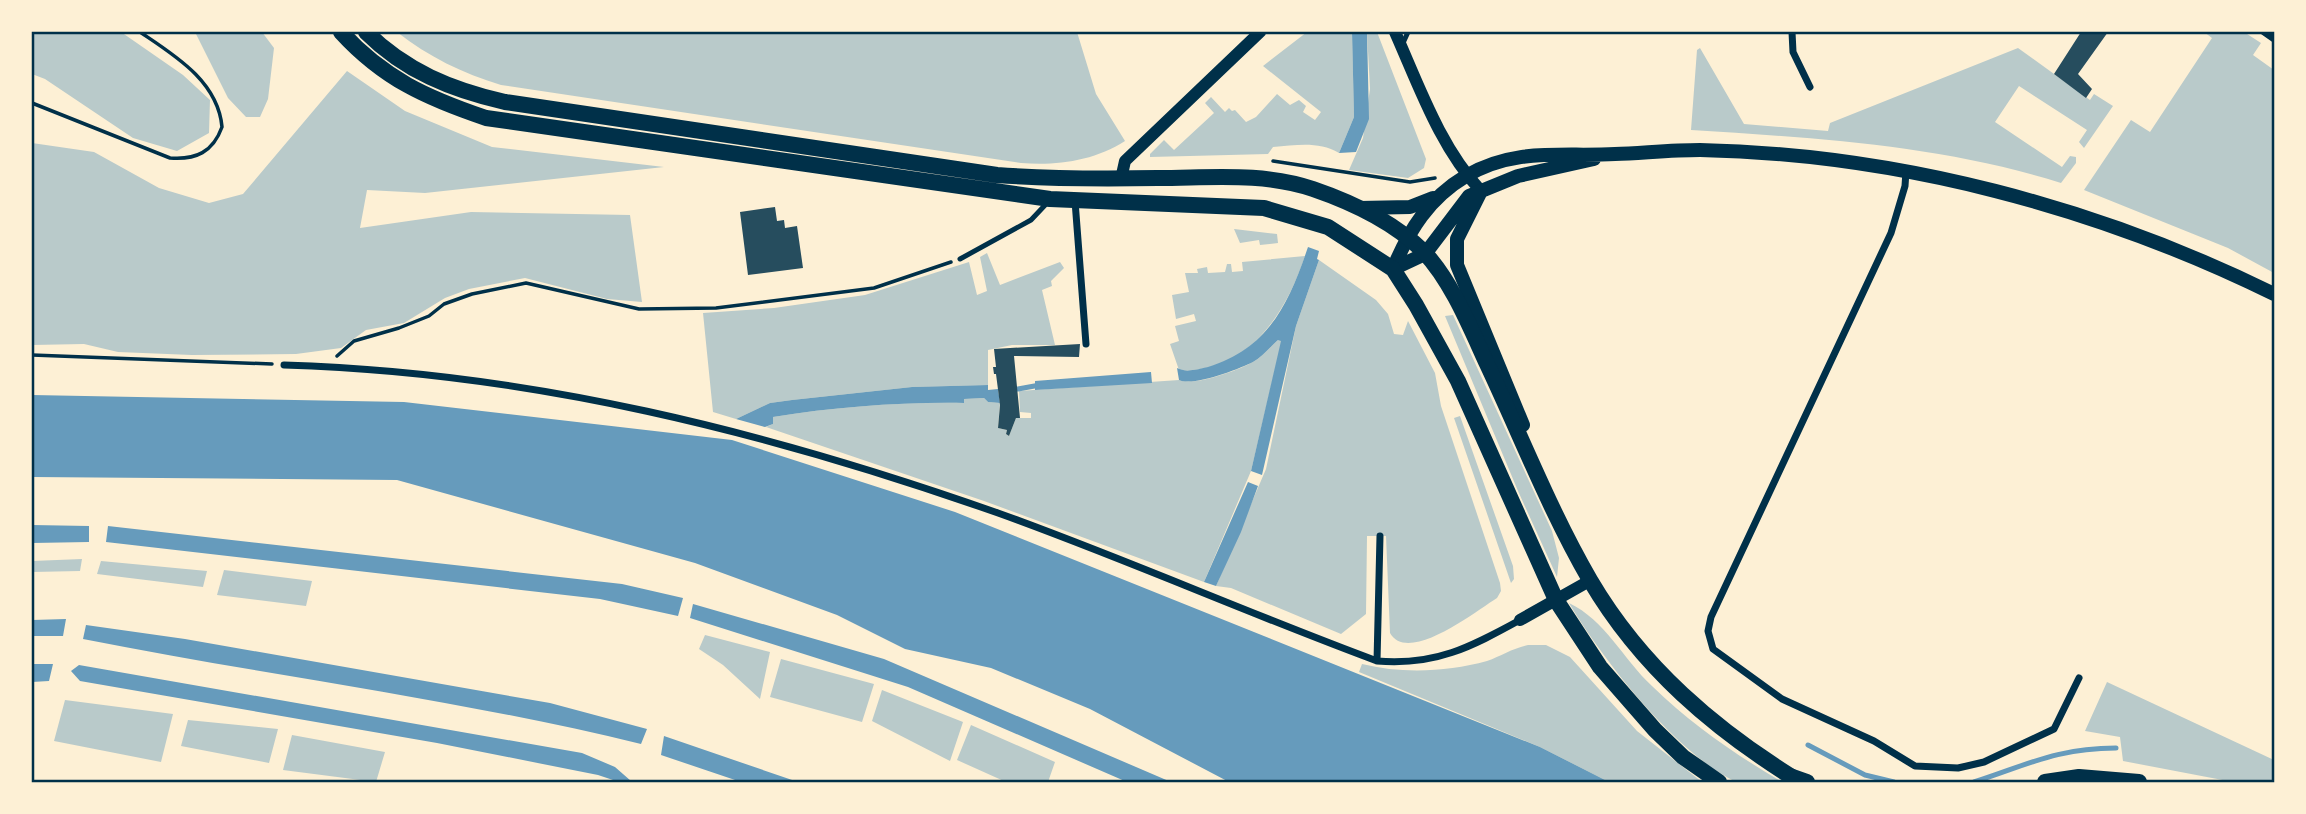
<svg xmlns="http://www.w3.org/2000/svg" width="2306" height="814" font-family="'Alegreya Sans',sans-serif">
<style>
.green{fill:#b9caca}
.water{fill:#669bbc}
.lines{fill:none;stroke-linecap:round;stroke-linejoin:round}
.stream{stroke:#669bbc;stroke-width:5}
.building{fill:#264d5e}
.path{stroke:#003049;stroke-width:3.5}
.service{stroke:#003049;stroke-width:5}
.minor{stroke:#003049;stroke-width:7}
.tertiary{stroke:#003049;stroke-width:12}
.secondary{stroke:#003049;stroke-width:14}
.primary{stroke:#003049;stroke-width:16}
.trunk{stroke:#003049;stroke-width:16}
.neatline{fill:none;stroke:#003049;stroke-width:2.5}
</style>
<rect width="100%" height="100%" fill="#fdf0d5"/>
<!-- green -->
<path class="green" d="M32,32H121L183,75L210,100L209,133L177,151L133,138L45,79L32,74Z
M195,32H262L274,48L268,99L260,117H246L228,98Z
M397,32H1077L1096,94L1125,141C1094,161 1056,166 1021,163L501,85C462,73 429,57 397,32Z
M1307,32H1352L1354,117L1339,153C1319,141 1297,145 1273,147L1268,154L1150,157V154L1164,140L1174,150L1214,113L1205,103L1211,97L1225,112L1229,108L1232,111L1235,110L1246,122L1256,117L1277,94L1290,105L1299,100L1306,106L1303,112L1315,120L1321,112L1263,66Z
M1367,32H1377L1426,159L1424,168L1408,178L1349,170L1363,138L1370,89Z
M2204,32H2244L2261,43L2253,55L2274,70V273L2228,248L2084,190L2131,120L2150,132L2212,38Z
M1700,48L1744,124L1828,131L1830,123L2018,48L2090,100L2094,94L2113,106L2084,148L2079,142L2087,130L2019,86L1995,122L2062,167L2070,156L2076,157V163L2061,183C1940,145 1816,138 1691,130L1697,50Z
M347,71L405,111L492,147L664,167L425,193L367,190L360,228L471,212L630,215L642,302L607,299L525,278L469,289L445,298L404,323L366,330L341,348L296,354L192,355L118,352L84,344L32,345V143L94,152L159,188L209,203L243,194Z
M1234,229L1277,234L1278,243L1260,245L1259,240L1240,243Z
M987,253L1000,285L1060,262L1064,268L1051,281L1052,286L1042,290L1055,345H1012L988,350V385L912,387L792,400L770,403L736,419L713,412L703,313L774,308L865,295L969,262L977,295L987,291L980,257Z
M1305,256C1286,313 1248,374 1179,370L1170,344L1179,341L1175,326L1196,321L1194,314L1176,319L1172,295L1189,292L1185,273H1198L1197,269L1207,267L1208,273L1225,272L1227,264H1231L1232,272L1243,271L1242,262Z
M1319,260L1376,300L1388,314L1394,334L1403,335L1408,321L1435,373L1441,406L1500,583L1501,591L1497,598C1476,611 1408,665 1390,633L1386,536H1367L1366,614L1341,634L1231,588L1216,586L1266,469L1296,326Z
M1453,315L1552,531L1559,558L1557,577L1518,491L1445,316Z
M1278,340H1282L1251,471L1204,582L984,501L766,427L773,424V417C835,407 901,402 963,403L964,399L984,398L988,402L1000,403L998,428L1007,430L1006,434L1009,436L1016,418H1031V413L1020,412L1019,391L1179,380C1193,387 1239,370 1253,362C1262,357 1270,347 1278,340Z
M1460,416L1513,566L1514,579L1511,583L1454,418Z
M82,559L80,571L32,572V561Z
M101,561L207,571L203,587L97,574Z
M224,570L312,581L306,606L217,595Z
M1569,603C1605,620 1623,659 1652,686C1692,725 1735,754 1782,782C1769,782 1746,787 1734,781C1675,752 1602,659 1569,603Z
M705,635L770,652L760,699L723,665L699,649Z
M1528,645H1546L1570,657L1637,731L1702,782H1609L1540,747L1359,672L1362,664C1402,674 1447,672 1487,661C1501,656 1513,648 1528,645Z
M781,659L874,684L862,722L770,697Z
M2107,682L2274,760V782H2233L2123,761L2120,737L2085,731Z
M882,690L963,722L950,761L872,721Z
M65,700L173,714L161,762L54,741Z
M188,720L278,729L269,763L181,746Z
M971,725L1055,762L1048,782H1006L957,760Z
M292,735L385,752L376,782L283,770Z"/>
<!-- water -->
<path class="water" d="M1352,32H1367L1369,119L1356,152L1339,153L1354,117Z
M1308,247L1319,251L1317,259L1319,260L1296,326L1262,475L1251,471L1281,341L1278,340C1270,347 1262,357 1253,362C1239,369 1193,387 1179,380L1177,368C1185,373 1199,369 1208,367C1269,348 1289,303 1308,247Z
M1151,372L1152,383L1035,390V381Z
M988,385V390L998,389L1000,403L988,402L984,398L964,399V403C901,402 835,407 773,417V424L765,427L736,419L770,403L792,400L912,387Z
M32,395L404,402L732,440L955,512L1540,747L1609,782H1229L1090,709L991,668L905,649L837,615L695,563L397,480L32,477Z
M1248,482L1258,486L1241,532L1216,586L1204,582Z
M32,525L89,526V542L32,543Z
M108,526L622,584L683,598L678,616L600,599L106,542Z
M693,604L884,659L1171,782H1127L908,687L690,618Z
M66,619L63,636H32V620Z
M86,625L185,639L550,703L647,729L641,744C458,699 269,676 83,639Z
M32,664H53L49,681L32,682Z
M79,665L582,753L615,767L631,781L619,782L598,775L437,743L80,681L71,671Z
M664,736L798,782H741L661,755Z"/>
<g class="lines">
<!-- stream -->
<path class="stream" d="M1018,389L1040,385
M1808,745L1865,775L1894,782
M1974,782C2027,765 2057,748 2116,748"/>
</g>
<!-- building -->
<path class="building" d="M2081,32H2108L2078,74L2092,89L2086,98L2054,74Z
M775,207L777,221L784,220L785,228L797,226L803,268L748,275L740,212Z
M1080,344L1079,357L1014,356L1020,418H1016L1009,436L1006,434L1007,430L998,428L1000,405L996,374H994L993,367H996L994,349Z"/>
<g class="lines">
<!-- path -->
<path class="path" d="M32,103L170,158C196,160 213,152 222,127C218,81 174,55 140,32
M1273,161L1410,182L1435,178
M32,355L272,364
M337,356L354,341L399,328L429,316L444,304L472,294L526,283L639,309L716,308L874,288L951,262"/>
<!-- service -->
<path class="service" d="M1403,43L1408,32
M960,259L1031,220L1048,202"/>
<!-- minor -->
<path class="minor" d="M1792,32L1793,52L1810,87
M2264,32L2274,39
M1906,171L1905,186L1891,233L1711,617L1708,631L1713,649L1782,699L1874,741L1915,766L1958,768L1984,762L2054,729L2079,678
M1075,201L1086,344
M284,365C530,372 768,432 998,513C1126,559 1250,614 1377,661C1435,666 1471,647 1520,620
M1377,661L1380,536"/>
<!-- tertiary -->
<path class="tertiary" d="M1395,32C1419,86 1440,147 1481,191
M1121,179L1125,161L1260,32
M1520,620L1591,580"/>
<!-- secondary -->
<path class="secondary" d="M1481,191L1457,239V265L1523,425
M1360,208L1410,207L1433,198
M1393,269C1409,230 1429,198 1466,176C1515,147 1562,157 1615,154C1643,153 1671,150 1700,150C1898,154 2097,207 2274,294
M1393,269L1425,254L1469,196L1518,176L1594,159"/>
<!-- primary -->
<path class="primary" d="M341,32C384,79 427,98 486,118L1050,199L1264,208L1328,227L1393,269L1416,305L1458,381L1556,600L1600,667L1655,730L1683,757L1719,782
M366,32C405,71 452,90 505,102L997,175C1051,179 1104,179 1158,178C1210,178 1263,172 1313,189C1351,202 1395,223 1424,252C1452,282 1470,327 1487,364C1521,436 1550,511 1590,580C1641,667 1715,730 1800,782"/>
<!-- trunk -->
<path class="trunk" d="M1790,776L1807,782
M2045,782L2079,777L2139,782"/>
</g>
<!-- border -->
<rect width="2306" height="814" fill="none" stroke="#fdf0d5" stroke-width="66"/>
<rect x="33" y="33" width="2240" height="748" class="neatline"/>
</svg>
